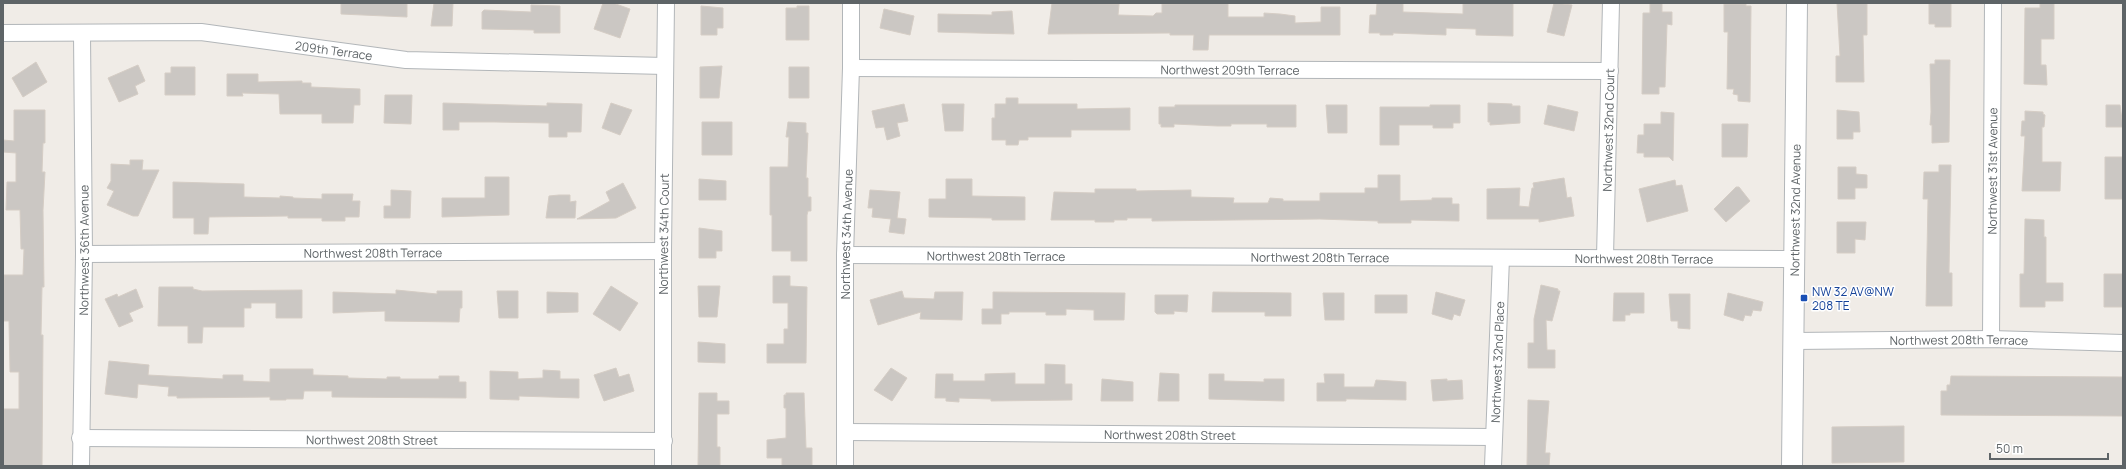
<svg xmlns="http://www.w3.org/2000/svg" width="2126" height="469" font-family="Manrope,sans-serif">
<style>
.building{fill:#cbc7c3;stroke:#d5cdc5}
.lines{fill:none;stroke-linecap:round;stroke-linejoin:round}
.minor-casing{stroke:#b2b6b9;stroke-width:18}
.tertiary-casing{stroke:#b2b6b9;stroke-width:22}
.minor{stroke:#fff;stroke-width:16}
.tertiary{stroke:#fff;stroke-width:20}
.transit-dot{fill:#1a4fb4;stroke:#fff;stroke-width:1.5}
.labels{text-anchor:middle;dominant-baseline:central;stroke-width:3;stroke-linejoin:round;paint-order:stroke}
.street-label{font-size:12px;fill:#5e6467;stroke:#fff}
.transit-label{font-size:12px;fill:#164399;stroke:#fff;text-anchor:start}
</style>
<rect width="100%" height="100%" fill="#f0ece7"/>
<!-- building -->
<path class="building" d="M341,3H407V17L341,14Z
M434,3H453L452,26H431Z
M603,3H613L630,9L620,38L594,29Z
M1052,3L1119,4L1118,15L1153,16L1156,13H1162V4L1228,3V17H1264V13L1280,14L1295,16V23L1321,22V7H1340V35H1209L1208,50H1193L1194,35H1170V33L1048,34Z
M1377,3H1403V12L1463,14V3H1513V36L1476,35V29L1446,28V35L1393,33V35H1380V33H1369L1370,15H1376Z
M1554,3L1572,5L1564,36L1547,32Z
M1650,3H1662V12H1672V25L1667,24L1665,87H1659V94H1642L1643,13H1650Z
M1837,3H1867V35H1863L1864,82H1836V56H1840Z
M1940,3H1951V27H1935V24H1929V4Z
M2040,3H2054V39H2041V65H2046L2047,85L2024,84L2025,8H2040Z
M1724,4H1746V6H1751L1750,102L1738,101V95L1733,94L1734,89H1727L1728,32H1724Z
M531,5L560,6V33H534V30L482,29V12L484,10L531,12Z
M701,6L723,8V28H717V35H701Z
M797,6H809V40H786V8H797Z
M884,9L914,16L910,35L880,28Z
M1012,11L1014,34L938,32V14L992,15V12Z
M1935,60H1950L1949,142L1932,143V125H1930L1931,112L1930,64H1935Z
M36,62L47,82L23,97L12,78Z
M138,65L145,81L135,86L138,94L119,102L108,78Z
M722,66L719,98H700V67Z
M171,67H195V95H165V73H171Z
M789,67H809V98H789Z
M227,74H258V82L302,81V83H311V87L360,89V105H354L353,123H322V114H280L279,94L242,93L243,96H227Z
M385,95H412L411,124L384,123Z
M1006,98H1018V104H1077V109L1130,108V130H1071V137H1028V140H1019L1018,145H1006V140H992V118H995V104H1006Z
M443,103L547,106V103L582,104L581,132H567V137H549V123L495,122H459V130H443Z
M611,103L632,110L620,135L602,128Z
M1488,103L1512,104V106H1520V123L1490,125V122H1488Z
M904,104L908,121L897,123L900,136L887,140L884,127L876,128L872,111Z
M942,104H964L963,131H945Z
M1175,105H1296V127H1267V124H1231V126H1218L1174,124V127H1161V124H1159V107H1175Z
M1326,105H1347V133H1328Z
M1430,105H1460V123H1453V128H1433V125H1399V145H1380V107H1430Z
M1548,105L1578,112L1574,131L1544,124Z
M2106,105H2120L2123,127H2106Z
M14,110H45V143H43L42,172H45L43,210L44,287H42L41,335H43L42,466H3L4,409H19V372H10L9,321H3L4,275H23L24,249H21L20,210H6L7,182H16V153L3,152V140L14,141Z
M1837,110L1859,112L1860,132H1853V139H1837Z
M2025,111L2043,112V114L2045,115L2044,127H2042V162H2061L2060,191H2022L2025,136H2021L2022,121H2025Z
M1661,112L1674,113L1673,161L1669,157H1644V153H1637L1638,135H1644V124H1661Z
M702,122H732V155H702Z
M788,122L806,123V133H808L806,178H808V197H811V211H808L807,215V261H791V251H772V215H770V167H788L789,137H786Z
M1722,124H1748L1747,157H1722Z
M2105,157H2123V199H2105Z
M130,160H143L142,170H159L138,216H133L107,205L114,191L107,188L111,181V164L130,165Z
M1939,165H1951L1949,273H1952V306H1926L1928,199H1923L1924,172H1939Z
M1838,167H1856V174L1867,175V188H1855V199H1838Z
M1378,175H1400V201L1432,200V198H1452V204H1459V221L1411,220V223H1378V221L1320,219L1152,221V218H1127V220H1114V222H1095V220H1051L1054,192L1095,193V189H1136V191L1191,190V197L1234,198L1233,203H1268L1270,198L1283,199V201H1320V193H1365V188H1378Z
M485,177H509V215L442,217V198H485Z
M1564,178L1567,198L1571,197L1574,216L1539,222V219H1487V189L1520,188L1519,206L1529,207L1532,188H1534L1533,183Z
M699,179L726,181V200H699Z
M946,179H972V196L1025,197V220H992V218L929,217V199H946Z
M1675,180L1676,186L1682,185L1688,211L1647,222L1639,189Z
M173,182L244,184V197L280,198V196L293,197V198L322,199V194H353L352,201H360L359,217H345V221H322V218H288V216L209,217L208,234H194V218H173Z
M623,183L636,208L616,218L577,219L610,201L606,192Z
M1736,187H1739L1750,201L1726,222L1714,209Z
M391,190L411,191L410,218H384V206H391Z
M870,190L900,192L897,218L906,219L904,234L889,232L891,219L872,217L873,208H868Z
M559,195H570V202L576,201L575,218H546L549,196Z
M2025,219L2044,220V237H2046V283H2063V301H2045V307H2020V274H2024Z
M1837,222H1866L1865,240L1855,239V253H1837Z
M699,228L722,231V251H716V258H699Z
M2104,274H2123V307H2104Z
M773,276H790V286L807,287L806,363H767V344H784V329H788V303H773Z
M1541,285L1558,289V291H1560L1552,321L1546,320L1547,350H1555V368H1528V343H1534V319Z
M611,286L638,303L620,331L593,314Z
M698,286H720L717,317H699Z
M159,287H193V289L202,291L302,290V318H276V303H251V308H244V327H203L202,343H188V326H158Z
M136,289L143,307L129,313L133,321L119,327L105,299L117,294L118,297Z
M396,290L437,294V291H462V308H460L459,322L385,321V311L333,313V292L396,294Z
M497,291H518V318H499Z
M902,291L904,298L934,299L935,292H963L962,320L920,319L921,312L878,325L870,300Z
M547,292L578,293V312L547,313Z
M993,292L1125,293L1124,320H1094V310L1066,309V315H1046V312H1009V314H1001V324H982V309H993Z
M1213,292L1291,293V316H1265V312H1212Z
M1436,292L1465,300L1460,316L1454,314L1452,320L1432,314Z
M1323,293H1344V320H1325Z
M1614,293H1644V313H1630V315H1625V321H1613Z
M1728,293L1763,302L1761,311L1753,310L1751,316L1745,315L1743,321L1724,315Z
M1669,294H1690V329L1678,328V321H1671Z
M1155,295H1188L1187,312L1174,311V314H1157L1155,312Z
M1375,295H1407V313H1375Z
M698,342L725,344V363L698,362Z
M109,361L149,365L148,375L223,379V375H243V381L270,382V369H313V375L348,376V378L387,379V377H400V379H439V376H459V382H466V398L332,397V391H304L303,399H286V400H270V397L177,398V396H168L169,387L138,384L137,398L105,394Z
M1045,364L1065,365V384H1072V400L991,401V399L959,398V402L946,401V398H935L936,374H953V381H985V374L1015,373V384H1045Z
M616,368L619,377L629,374L634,391L604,401L594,375Z
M891,368L907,378L892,401L874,390Z
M543,370L560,371V379H579V398L519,396V400L490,399V371L518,372V379L543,378Z
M1160,373L1179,374V401H1158Z
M1209,374H1224V381L1264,382V379H1284V401L1209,399Z
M1324,374H1344V387H1374L1376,380L1406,382V400L1354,399H1346V401H1317V383H1325Z
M1951,376L2123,377V416L1941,415V391H1947V385H1950Z
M1102,379L1133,382V401H1101Z
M1447,379V381L1462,380L1463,399L1433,401L1431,380Z
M699,393H717V401H729V414H717V447H720V466H698Z
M786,393H804L806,448H812V466H782V458H767V440L786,438V408H784V395H786Z
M1528,400L1549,401L1545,453H1550L1549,466H1527Z
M1904,426V462L1832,463V427Z"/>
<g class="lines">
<!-- minor casing -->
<g class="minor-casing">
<g id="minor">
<path id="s1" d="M3,33L201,32L406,60L665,66"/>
<path id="s2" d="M851,68L1610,71"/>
<path id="s3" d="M84,254L663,251"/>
<path id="s4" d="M845,255L1795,259"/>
<path id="s5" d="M1605,257L1611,3"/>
<path id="s6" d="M1991,339L1993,3"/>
<path id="s7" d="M1794,341L1991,339L2123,343"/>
<path id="s8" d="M846,432L1493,437"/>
<path id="s9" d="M80,438L664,441"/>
<path id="s10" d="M81,466L84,254L82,34"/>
<path id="s11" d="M663,466V251L666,3"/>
<path id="s12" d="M845,466V255L851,68V3"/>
<path id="s13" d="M1493,466L1501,258"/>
</g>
</g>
<!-- tertiary casing -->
<g class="tertiary-casing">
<g id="tertiary">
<path id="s14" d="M1792,466L1797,3"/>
</g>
</g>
<!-- minor -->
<use href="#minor" class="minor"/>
<!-- tertiary -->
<use href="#tertiary" class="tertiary"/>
</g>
<!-- markers -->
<rect class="transit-dot" x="1800" y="294" width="8" height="8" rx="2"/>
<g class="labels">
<!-- street labels -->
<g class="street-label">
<text stroke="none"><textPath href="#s1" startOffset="332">209th Terrace</textPath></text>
<text stroke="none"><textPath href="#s2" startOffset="379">Northwest 209th Terrace</textPath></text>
<text stroke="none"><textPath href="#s5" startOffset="127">Northwest 32nd Court</textPath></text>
<text stroke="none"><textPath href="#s6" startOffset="168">Northwest 31st Avenue</textPath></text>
<text stroke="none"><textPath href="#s14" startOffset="256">Northwest 32nd Avenue</textPath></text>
<text stroke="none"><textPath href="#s11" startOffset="232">Northwest 34th Court</textPath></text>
<text stroke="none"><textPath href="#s12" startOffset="232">Northwest 34th Avenue</textPath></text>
<text stroke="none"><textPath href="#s10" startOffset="216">Northwest 36th Avenue</textPath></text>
<text stroke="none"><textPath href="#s3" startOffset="289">Northwest 208th Terrace</textPath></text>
<text stroke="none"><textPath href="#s4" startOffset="151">Northwest 208th Terrace</textPath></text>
<text stroke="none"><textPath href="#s4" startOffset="475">Northwest 208th Terrace</textPath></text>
<text stroke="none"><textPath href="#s4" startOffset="799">Northwest 208th Terrace</textPath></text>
<text stroke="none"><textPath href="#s7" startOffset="165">Northwest 208th Terrace</textPath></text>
<text stroke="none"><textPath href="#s13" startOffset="104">Northwest 32nd Place</textPath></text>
<text stroke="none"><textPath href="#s8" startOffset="324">Northwest 208th Street</textPath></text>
<text stroke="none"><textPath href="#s9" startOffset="292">Northwest 208th Street</textPath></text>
</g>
<!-- transit labels -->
<g class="transit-label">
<text x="1812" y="291">NW 32 AV@NW<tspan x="1812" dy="14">208 TE</tspan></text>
</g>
</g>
<!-- border -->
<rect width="2126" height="469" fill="none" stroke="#5e6467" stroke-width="8"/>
<!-- scale -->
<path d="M1990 453v6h118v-6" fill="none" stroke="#5e6467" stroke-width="2"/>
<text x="1996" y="453" font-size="12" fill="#5e6467" stroke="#ffffff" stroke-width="3" paint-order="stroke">50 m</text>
</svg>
